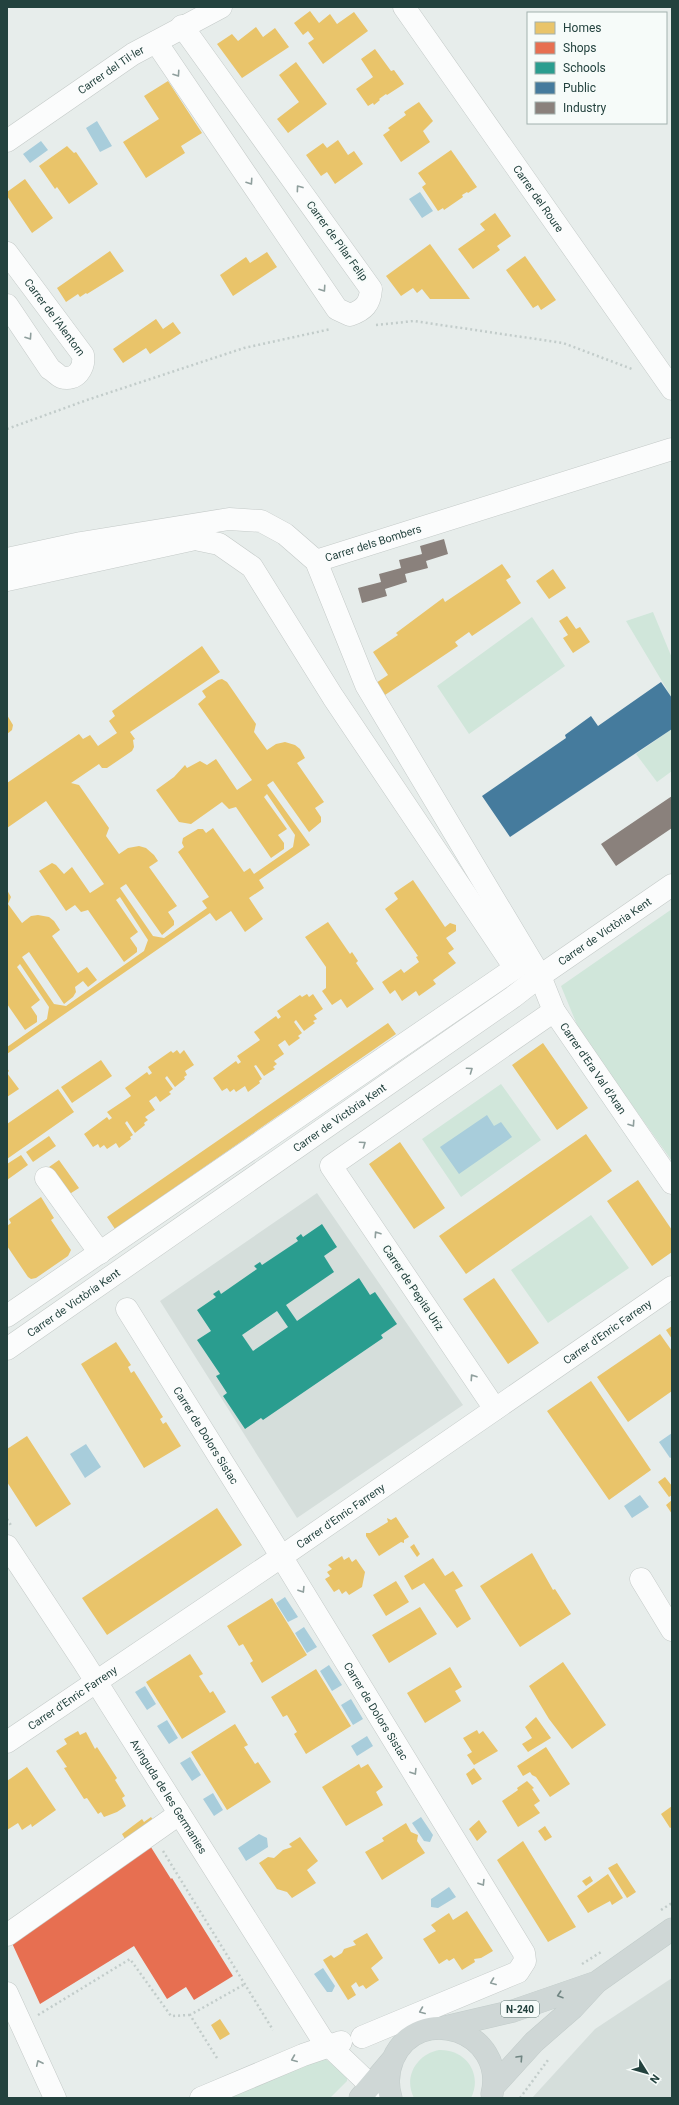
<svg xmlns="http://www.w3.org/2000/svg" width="679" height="2105" font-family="Roboto,sans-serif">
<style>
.built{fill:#d5dedb}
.green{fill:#d0e6da}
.water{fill:#a8cddb}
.homes{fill:#e9c46a}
.shops{fill:#e76f51}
.schools{fill:#2a9d8f;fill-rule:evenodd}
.public{fill:#457b9d}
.industry{fill:#8a817c}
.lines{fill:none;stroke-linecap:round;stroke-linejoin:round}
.minor-casing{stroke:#c4cac8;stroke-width:23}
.major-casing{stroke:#c2ccca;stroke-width:23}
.path{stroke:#c2ccca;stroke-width:2.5;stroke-dasharray:2 3;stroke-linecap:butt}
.minor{stroke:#fbfcfc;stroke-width:22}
.major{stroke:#cfd7d6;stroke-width:22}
.oneway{stroke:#8f9f9d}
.oneway2{stroke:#708582}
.labels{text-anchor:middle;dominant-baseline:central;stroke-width:4;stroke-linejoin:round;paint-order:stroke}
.shield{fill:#f6fbf9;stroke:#627a76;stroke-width:1}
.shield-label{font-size:10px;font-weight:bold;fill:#23423e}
.street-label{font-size:11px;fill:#23423e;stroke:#f6fbf9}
</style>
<rect width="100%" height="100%" fill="#e7edeb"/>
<!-- built -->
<path class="built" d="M317,1193L463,1405L297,1518L160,1301Z
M672,1978V2098H532L595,2029Z"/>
<!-- green -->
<path class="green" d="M653,612L672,658V698L626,621Z
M532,617L565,666L469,734L437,686Z
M672,729V771L657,782L636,754Z
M672,909V1161L580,1032L561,986Z
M501,1084L541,1140L461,1197L422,1139Z
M591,1215L629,1268L548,1323L511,1270Z
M439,2050C466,2049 483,2074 471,2098H414C403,2077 417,2054 439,2050Z
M319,2054L347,2075V2081L331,2097L332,2098H210Z"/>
<!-- water -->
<path class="water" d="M97,121L112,146L100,152L86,128Z
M41,141L48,150L30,163L23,154Z
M420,192L433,211L422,218L409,199Z
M487,1115L494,1126L501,1122L512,1137L459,1174L440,1147Z
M672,1433V1457L670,1458L659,1442Z
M86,1444L101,1467L85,1478L70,1454Z
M640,1495L649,1507L632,1518L624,1506Z
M285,1597L298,1617L288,1622L276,1603Z
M304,1627L317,1647L307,1653L295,1633Z
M329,1665L342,1685L332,1691L320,1671Z
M145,1686L156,1704L147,1710L135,1692Z
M351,1699L363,1719L353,1725L341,1705Z
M167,1720L178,1738L169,1744L157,1726Z
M367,1736L373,1746L357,1756L351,1746Z
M190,1757L201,1775L192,1781L180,1763Z
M213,1793L223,1810L214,1816L203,1799Z
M421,1817L433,1835L430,1842L424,1841L412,1823Z
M259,1834L267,1838L268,1847L246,1861L238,1848Z
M449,1887L456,1897L438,1908L431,1907V1899Z
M323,1968L335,1986L332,1992H327L314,1974Z"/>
<!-- homes -->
<path class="homes" d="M310,11L319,23L330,14L337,24L354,12L368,31L323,64L308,43L314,39L308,31L303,35L294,23Z
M256,27L263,37L275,28L289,47L242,78L217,44L232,34L238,41Z
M375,49L391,71L394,70L404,84L387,95L386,94L379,99L380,100L374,105L373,103L368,106L356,89L373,77L361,59Z
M296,62L327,104L288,133L277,119L299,102L279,75Z
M168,81L202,133L181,146L185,153L146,178L123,142L159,119L144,96Z
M419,102L433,121L423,131L430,142L401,162L383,135L390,130L388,128L406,115L404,112Z
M338,140L348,155L354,151L363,164L335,184L327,172L321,176L306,155L323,143L327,148Z
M67,146L74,153L76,152L98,184L69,204L57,187L55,189L39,166Z
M451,150L477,187L468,193L467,192L462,195L463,197L444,210L443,208L438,211L422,187L426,184L418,173Z
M25,179L53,218L32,233L7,196V192Z
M495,213L511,236L497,246L500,250L473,269L458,249L485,230L480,224Z
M430,244L470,299H430L422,289L417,293L413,288L401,296L386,276Z
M110,251L124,271L87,294L86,293L80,297L78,294L66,302L57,288Z
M267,252L277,267L233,296L220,275L246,257L250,263Z
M525,256L556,300L541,310L538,305L533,308L506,270Z
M156,319L163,329L173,322L181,333L150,354L146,348L123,363L113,349Z
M502,564L511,577L506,580L521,603L472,636L469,632L455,642L458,646L385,695L376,683L388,675L373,652L398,635L396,633L443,598L445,602Z
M553,569L566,588L549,599L536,581Z
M567,616L576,629L580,627L590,642L573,653L563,638L568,635L559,621Z
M202,646L220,672L130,732L135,739L133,740L134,747L132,751L107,768H102L99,764L71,783L79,785L109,828L106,836L119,854L128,848L139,846L146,848L154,855L158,861L149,867L177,906L168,912L174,921V925L162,935L126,884L120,888L153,936L164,938L207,908L202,901L209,897L178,852L184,847L182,843L183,838L198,829H203L206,833L213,828L244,872L250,868L254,874L293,847L295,835L267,794L264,797L287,829L278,835L284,843V849L271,858L236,807L229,809L222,802L191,824L179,822L156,790L174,777L185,765L187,768L200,761L207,765L216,759L237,790L252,780L198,704L206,697L202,691L218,680L222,679L227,682L256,724L254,732L267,750L276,744L285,742L295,745L300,749L305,758L297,763L324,802L315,808L321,817V822L309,832L273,781L267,785L310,845L259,880L264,888L249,898L263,919L245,932L231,911L216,921L210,913L7,1054V1047L47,1019L49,1007L20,964L17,967L40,1000L31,1007L37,1016V1022L25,1030L7,1004V890L11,897L8,904L22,923L31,916L38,915L49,917L54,921L60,930L52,936L78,973L87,967L97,980L88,987L83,981L75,987L76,992L73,997L64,1004L29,952L22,957L54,1004L66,1006L144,951L148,940L120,897L116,900L138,932L130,938L137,948V952L124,962L88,910L81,912L75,905L66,911L39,871L52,863L56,865L64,874L72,867L90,893L104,884L46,801L7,828V783L79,734L83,739L90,735L98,746L117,733L109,721L115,716L112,711Z
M7,715L13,725L12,730L7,734Z
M413,880L445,927L450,923L456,925V931L446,938L454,949L448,953L456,963L433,980L436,984L419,996L416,991L402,1001L395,990L390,994L382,982L401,969L404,973L419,962L416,957L418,956L385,909L398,899L394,893Z
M328,922L350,954L352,952L358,961L356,963L374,989L347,1008L341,999L332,1005L322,991L326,988V967L305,937Z
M307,994L309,997L313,994L323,1009L314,1015L317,1019L313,1021L315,1023L304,1031L296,1020L294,1022L302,1033L298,1036L300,1038L289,1046L285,1040L278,1045L284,1054L274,1061L277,1064L273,1067L275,1069L264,1076L256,1065L254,1066L262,1079L259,1081L260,1083L248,1092L245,1086L236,1092L234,1089L230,1092L227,1088L222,1091L213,1078L236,1061L238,1064L241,1062L237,1056L260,1040L254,1032L276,1016L278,1019L281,1017L277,1011L300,995L302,997Z
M388,1023L396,1034L115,1229L107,1217Z
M543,1043L588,1108L557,1130L512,1065Z
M177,1050L180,1054L184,1050L194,1065L185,1071L187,1075L184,1077L185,1079L175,1087L167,1076L165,1078L173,1089L169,1092L171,1094L160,1102L156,1096L149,1101L155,1110L145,1117L148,1120L144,1123L145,1125L135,1133L127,1121L125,1123L133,1135L130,1137L131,1139L119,1148L116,1143L107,1149L104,1145L100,1148L98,1144L93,1147L84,1134L107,1117L109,1120L112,1118L107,1112L131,1096L125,1088L147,1072L149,1075L152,1073L148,1067L171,1051L173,1053Z
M101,1060L112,1076L72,1103L61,1087Z
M7,1068L9,1071L7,1073L19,1089L7,1097Z
M58,1089L74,1112L7,1159V1124Z
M586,1134L612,1171L466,1274L439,1236Z
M49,1136L56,1146L33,1162L26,1152Z
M400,1142L445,1208L414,1229L369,1164Z
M21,1155L28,1165L7,1180V1164Z
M59,1160L79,1188L68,1195L49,1167Z
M638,1180L672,1230V1252L652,1266L607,1201Z
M41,1197L54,1218L51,1220L71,1250L68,1256L36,1278L31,1279L28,1277L7,1246V1226L11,1223L9,1219Z
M494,1278L539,1343L508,1364L463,1299Z
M672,1326V1339L666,1330Z
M660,1334L672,1351V1391L628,1422L597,1377Z
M116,1342L131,1365L128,1367L131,1373L134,1371L163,1417L160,1419L163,1424L166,1422L181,1446L144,1468L81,1364Z
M591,1381L651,1470L609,1500L547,1411Z
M27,1436L71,1504L36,1527L7,1482V1449Z
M665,1477L672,1486V1495L669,1497L658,1482Z
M672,1500V1514L666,1505Z
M217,1508L242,1545L107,1635L82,1598Z
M396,1517L409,1537L404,1540V1543L401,1542L379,1556L366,1536V1533H370L388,1522L387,1518L391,1520Z
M414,1544L420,1554L417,1557L410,1547Z
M532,1553L553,1590L555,1589L571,1614L520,1647L480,1586Z
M342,1556L344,1560L349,1557L352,1562L356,1559L365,1572L362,1587L349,1595L346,1591L342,1594L339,1589L334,1592L325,1579L330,1576L327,1572L332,1569L328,1565Z
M433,1558L445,1576L453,1571L463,1586L455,1590L471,1619L457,1628L424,1583L412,1590L404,1576Z
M396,1581L409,1602L386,1616L373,1595Z
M272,1598L307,1655L262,1683L250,1663L253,1661L243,1644L239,1646L227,1626Z
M420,1607L437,1634L389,1663L372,1635Z
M190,1654L203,1674L199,1676L210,1693L213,1691L226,1712L182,1739L146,1682Z
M563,1662L606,1725L572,1749L549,1719L529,1686Z
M450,1667L462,1687L455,1691L461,1701L425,1723L407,1693Z
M316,1669L351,1726L306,1754L294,1734L297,1732L287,1715L283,1717L271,1697Z
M536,1717L551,1738L528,1752L522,1744L532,1738L525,1727Z
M235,1724L248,1745L244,1747L255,1764L258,1762L271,1782L227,1810L191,1752Z
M477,1730L479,1734L483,1731L498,1751L474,1765L467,1755L472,1752L463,1738Z
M78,1731L80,1735L86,1732L95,1749L97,1747L117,1778L115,1780L125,1796L122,1798L126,1806L117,1812L104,1817L101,1812L98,1814L87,1798L84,1799L64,1768L67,1767L56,1751L67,1744L64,1739Z
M546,1747L570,1784L550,1797L536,1777L532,1775L530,1772L523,1776L517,1766Z
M359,1764L361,1768L368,1764L383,1787L376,1792L383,1805L346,1826L322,1787Z
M27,1767L56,1810L32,1827L31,1824L22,1830L18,1823L7,1830V1781Z
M474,1768L482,1779L472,1785L466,1774Z
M527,1781L534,1788L532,1789L540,1801L534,1805L540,1813L518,1827L502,1801L518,1790L517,1788Z
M672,1806V1827L670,1828L661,1814Z
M151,1817L153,1820L125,1839L122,1834L142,1819L144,1822Z
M479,1820L487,1832L477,1841L469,1829Z
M406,1823L411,1832L418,1835L417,1841L425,1853L382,1880L365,1852L384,1841L382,1838Z
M545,1826L552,1837L545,1841L538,1831Z
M300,1837L318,1861L307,1870L316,1883L292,1898L287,1892L277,1889L259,1863L268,1857L274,1858L283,1850L292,1847L289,1844Z
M523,1841L576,1927L548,1942L497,1860Z
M617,1863L636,1892L627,1898L608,1868Z
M608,1874L623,1898L612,1905L610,1901L588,1913L577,1896Z
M590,1876L593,1881L586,1886L582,1881Z
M467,1911L493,1951L481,1958L474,1959L475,1962L462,1970L454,1958L449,1961L447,1959L439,1964L423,1939L436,1931L431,1925L449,1913L453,1920Z
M367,1933L383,1958L371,1968L379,1980L366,1989L363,1985L359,1987L356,1982L351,1986L356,1995L348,2000L323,1960L331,1955L334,1958L342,1953L344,1949L356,1945L353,1941Z
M220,2019L230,2034L220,2040L211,2025Z"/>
<!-- shops -->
<path class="shops" d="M149,1844L171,1879L172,1878L233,1976L194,2000L186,1987L167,1999L134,1946L40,2004L11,1941Z"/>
<!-- schools -->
<path class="schools" d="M322,1224L337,1247L324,1256L334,1272L286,1305L297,1321L359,1278L370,1295L375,1292L397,1324L381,1335L383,1338L263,1420L261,1418L245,1429L223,1396L227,1393L216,1376L220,1374L197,1340L211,1331L197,1310L216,1297L213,1294L219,1290L221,1294L257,1269L254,1266L260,1262L262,1265L298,1241L296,1238L301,1234L303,1237ZM277,1311L288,1327L253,1351L242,1335Z"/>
<!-- public -->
<path class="public" d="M661,682L672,698V729L510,837L482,796L566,738L565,735L591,716L598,726Z"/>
<!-- industry -->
<path class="industry" d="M444,539L448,554L426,561L428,568L405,574L407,582L385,589L387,596L362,603L358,588L381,582L379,574L401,568L399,560L422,554L420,546Z
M672,796V828L616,866L601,844Z"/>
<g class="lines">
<!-- minor casing -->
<g class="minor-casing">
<g id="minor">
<path id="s1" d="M404,7L672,389"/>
<path d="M156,42L337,309L350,315C364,310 370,304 371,289L182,26"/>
<path id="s2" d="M7,141L133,54L221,7"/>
<path id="s3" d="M7,253L83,355C85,368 76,382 61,377C57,375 54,371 50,369L7,305"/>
<path id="s4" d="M7,559L81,543L229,519L261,521L285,534L316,561L366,685L540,976L554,1011L672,1183"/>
<path id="s5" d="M316,561L672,449"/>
<path d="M7,580L195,539L219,544L252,567L333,697L515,968"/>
<path d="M46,1178L100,1253"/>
<path id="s6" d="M127,1309L273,1543L524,1953L525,1961L518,1972L362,2037"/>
<path d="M7,1316L527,960"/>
<path id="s7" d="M7,1349L513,997L540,976L672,885"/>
<path d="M495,1409L331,1166L554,1011"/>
<path id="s8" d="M7,1546L83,1661L322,2039L384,2098"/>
<path d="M641,1579L672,1630"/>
<path id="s9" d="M7,1742L281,1557L672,1287"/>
<path d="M7,1935L179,1814"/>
<path d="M7,1993L55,2098"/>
<path d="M201,2098L303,2055L341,2042"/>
</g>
</g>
<!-- major casing -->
<g class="major-casing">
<path id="major" d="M445,2027L513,2011L594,1983
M494,2086L534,2042L573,2008L597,1982L672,1929
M360,2098L393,2059
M391,2098C387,2085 388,2071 393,2059C419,2001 507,2032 492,2094"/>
</g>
<!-- path -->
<path class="path" d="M376,325L414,321L563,343L632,369
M7,429L87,400L244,348L331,329
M7,1519L12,1527
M163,1851L273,2030
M661,1910L672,1903
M582,1964L601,1952
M38,2015L130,1959L171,2016L190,2015
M217,2058L190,2015L245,1984
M520,2098L548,2060"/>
<!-- minor -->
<use href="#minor" class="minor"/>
<!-- major -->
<use href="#major" class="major"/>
</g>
<!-- one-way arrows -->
<defs><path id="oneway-chevron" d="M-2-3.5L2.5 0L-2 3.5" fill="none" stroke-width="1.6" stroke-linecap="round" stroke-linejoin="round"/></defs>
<g class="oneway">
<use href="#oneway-chevron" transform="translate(177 74) rotate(56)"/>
<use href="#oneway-chevron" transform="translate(250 182) rotate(56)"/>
<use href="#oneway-chevron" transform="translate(299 188) rotate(-126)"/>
<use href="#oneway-chevron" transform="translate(323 289) rotate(56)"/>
<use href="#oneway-chevron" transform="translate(29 337) rotate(56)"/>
<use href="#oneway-chevron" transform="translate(470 1070) rotate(-35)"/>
<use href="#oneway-chevron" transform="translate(632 1124) rotate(56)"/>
<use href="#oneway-chevron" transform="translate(363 1144) rotate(-35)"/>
<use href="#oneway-chevron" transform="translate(377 1234) rotate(-124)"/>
<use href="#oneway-chevron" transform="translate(473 1377) rotate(-124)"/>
<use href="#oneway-chevron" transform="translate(302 1590) rotate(58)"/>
<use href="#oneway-chevron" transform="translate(414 1772) rotate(58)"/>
<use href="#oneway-chevron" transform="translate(482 1883) rotate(58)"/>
<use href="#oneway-chevron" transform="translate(493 1982) rotate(159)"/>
<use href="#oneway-chevron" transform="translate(422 2011) rotate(158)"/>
<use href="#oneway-chevron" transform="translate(294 2059) rotate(158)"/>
<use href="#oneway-chevron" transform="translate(39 2063) rotate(-115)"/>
</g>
<g class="oneway2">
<use href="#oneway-chevron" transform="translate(560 1995) rotate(162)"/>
<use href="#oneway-chevron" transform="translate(520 2058) rotate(-47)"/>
</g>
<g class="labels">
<!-- shield labels -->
<rect class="shield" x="501" y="2001" width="38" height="16" rx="3"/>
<g class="shield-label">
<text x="520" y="2009">N-240</text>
</g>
<!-- street labels -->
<g class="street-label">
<text stroke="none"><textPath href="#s2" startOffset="126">Carrer del Til·ler</textPath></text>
<text stroke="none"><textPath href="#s1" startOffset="234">Carrer del Roure</textPath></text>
<text transform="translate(337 241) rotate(54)">Carrer de Pilar Felip</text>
<text stroke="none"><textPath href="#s3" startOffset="80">Carrer de l'Alentorn</textPath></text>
<text stroke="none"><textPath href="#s5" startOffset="60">Carrer dels Bombers</textPath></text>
<text stroke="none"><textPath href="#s7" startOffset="729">Carrer de Victòria Kent</textPath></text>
<text stroke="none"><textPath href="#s4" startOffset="906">Carrer d'Era Val d'Aran</textPath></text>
<text stroke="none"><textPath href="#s7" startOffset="405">Carrer de Victòria Kent</textPath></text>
<text transform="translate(413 1288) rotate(56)">Carrer de Pepita Uriz</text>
<text stroke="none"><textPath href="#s7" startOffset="81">Carrer de Victòria Kent</textPath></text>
<text stroke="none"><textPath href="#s9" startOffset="727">Carrer d'Enric Farreny</textPath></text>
<text stroke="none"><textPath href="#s6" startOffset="149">Carrer de Dolors Sistac</textPath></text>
<text stroke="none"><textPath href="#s9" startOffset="403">Carrer d'Enric Farreny</textPath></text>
<text stroke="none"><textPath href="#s9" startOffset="79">Carrer d'Enric Farreny</textPath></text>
<text stroke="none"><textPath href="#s6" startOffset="473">Carrer de Dolors Sistac</textPath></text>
<text stroke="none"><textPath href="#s8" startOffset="298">Avinguda de les Germanies</textPath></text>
</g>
</g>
<!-- border -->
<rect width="679" height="2105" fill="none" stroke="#23423e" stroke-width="16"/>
<!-- legend -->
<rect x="527" y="12" width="140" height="112" fill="#f6fbf9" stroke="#a2b1ae"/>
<rect x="535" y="22" width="20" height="12" fill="#e9c46a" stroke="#a2b1ae"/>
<text x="563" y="32" font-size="12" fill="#23423e">Homes</text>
<rect x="535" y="42" width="20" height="12" fill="#e76f51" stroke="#a2b1ae"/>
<text x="563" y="52" font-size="12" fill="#23423e">Shops</text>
<rect x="535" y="62" width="20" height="12" fill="#2a9d8f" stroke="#a2b1ae"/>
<text x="563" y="72" font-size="12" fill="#23423e">Schools</text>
<rect x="535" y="82" width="20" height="12" fill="#457b9d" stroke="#a2b1ae"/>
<text x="563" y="92" font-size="12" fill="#23423e">Public</text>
<rect x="535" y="102" width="20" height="12" fill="#8a817c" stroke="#a2b1ae"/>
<text x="563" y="112" font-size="12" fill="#23423e">Industry</text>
<!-- north arrow -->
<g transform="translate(647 2073) rotate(127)" stroke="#f6fbf9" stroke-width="3" paint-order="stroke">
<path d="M0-3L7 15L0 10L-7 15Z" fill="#23423e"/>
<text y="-6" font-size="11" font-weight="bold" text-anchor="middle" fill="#23423e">N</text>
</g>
</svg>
